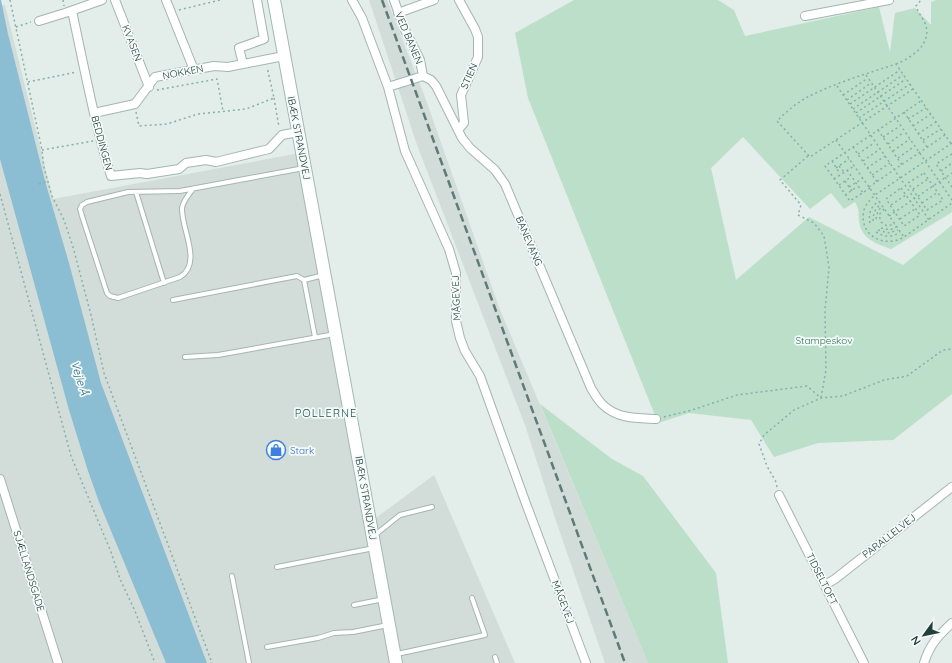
<svg xmlns="http://www.w3.org/2000/svg" width="952" height="663" font-family="Quicksand,sans-serif">
<style>
.built{fill:#d2ddd9}
.green{fill:#bcdfca}
.water{fill:#8bbed3}
.lines{fill:none;stroke-linecap:round;stroke-linejoin:round}
.lane-casing{stroke:#a5b5b2;stroke-width:6}
.street-casing{stroke:#a5b5b2;stroke-width:10}
.secondary-casing{stroke:#a1b9b4;stroke-width:14}
.path{stroke:#83b1a9;stroke-width:1.5;stroke-dasharray:2 3;stroke-linecap:butt}
.lane{stroke:#fff;stroke-width:4}
.street{stroke:#fff;stroke-width:8}
.secondary{stroke:#fff;stroke-width:12}
.rail{stroke:#5d7b77;stroke-width:2.5;stroke-dasharray:8 4;stroke-linecap:butt}
.labels{text-anchor:middle;dominant-baseline:central;stroke-width:3.5;stroke-linejoin:round;paint-order:stroke}
.street-label{font-size:10px;fill:#223f3b;stroke:#f4faf8}
.park-label{font-size:10px;fill:#2c7753;stroke:#f4faf8}
.shop-label{font-size:10px;fill:#366cbe;stroke:#f4faf8;text-anchor:start}
.water-label{font-size:11px;font-style:italic;fill:#1b5f7d;stroke:#f4faf8}
.neighbourhood-label{font-size:11px;letter-spacing:1px;fill:#1e524c;stroke:#f4faf8}
</style>
<rect width="100%" height="100%" fill="#e3edea"/>
<!-- built -->
<path class="built" d="M369,0H387L426,100L499,307L648,663H605L555,518L526,428L417,145Z
M5,5L53,199L305,152L369,523L434,475L515,663H0V6Z"/>
<!-- green -->
<path class="green" d="M574,0H718L734,10L745,36L879,7L890,52L895,13L915,8L931,25V2L936,0H952V211L951,213L891,249C877,244 861,239 859,221C858,212 860,211 855,202L844,209L831,193L810,209L743,137L711,168L736,280L809,217L903,265L952,225V394L893,440L818,443L774,457L751,420L689,413L658,423L528,98L515,33Z
M540,404L612,459L643,476L716,573L728,663H648Z"/>
<!-- water -->
<path class="water" d="M0,0H1L8,34L45,181L69,263L101,383L207,663H166L99,502L88,471L69,410L0,159Z"/>
<g class="lines">
<!-- lane casing -->
<g class="lane-casing">
<path id="lane" d="M193,189C189,194 183,201 182,208C181,229 203,263 180,277L118,298L110,296L107,293L82,216L80,209L82,205L87,202L128,192L180,191L304,168
M136,192L164,283
M304,280L315,337
M173,300L297,276L304,280L324,275
M185,357L218,355L335,334
M375,535L400,515L432,507
M277,567L374,548
M232,576L249,663
M354,605L384,599
M267,647L318,638L334,633L353,632L388,625
M397,654L485,635L472,598
M495,657L497,663"/>
</g>
<!-- street casing -->
<g class="street-casing">
<path id="street" d="M115,0L149,87
M166,0L194,70
M352,0L362,18L388,87L405,151L449,249L456,273V321L460,338L465,351L480,376L525,501L586,663
M394,0L404,28L420,60L423,76
M72,11C84,66 94,122 111,176L140,173L147,174L179,169L186,163L206,160L216,162L269,149L282,135L298,132
M398,13L434,0
M805,16L889,0
M39,21L65,13L102,0
M243,64L239,48L264,39L257,0
M388,87L423,76L431,80L436,86L462,138L470,148L495,170L505,184L591,388C594,393 597,399 602,404C617,419 636,418 656,419
M94,113L135,104L155,77L214,66L228,67L284,56
M458,130L464,123L461,95L478,57V37L475,29L459,0
M0,479L58,663
M779,495L864,663
M825,585L835,579L952,487
M924,663C930,644 938,636 952,623"/>
</g>
<!-- secondary casing -->
<g class="secondary-casing">
<path id="secondary" d="M274,0L396,663"/>
</g>
<!-- path -->
<path class="path" d="M10,0L42,150L44,168L52,196L64,220L73,247L91,315L104,373L212,663
M63,0L64,6
M179,10L220,0
M16,27L31,22
M896,64C911,58 931,45 926,26C924,19 918,13 916,6L921,0
M866,75L952,200
M28,82L77,72
M837,86L929,220
M913,89L810,157L777,121C785,113 794,105 804,99C831,84 866,74 896,64L952,145
M157,90L217,79L223,111
M843,95L868,78
M274,98L279,127
M847,100L871,83
M850,104L900,70
M853,109L903,75
M136,112L139,126L167,124L198,114L246,109L274,98L267,67
M904,112L927,147
M856,113L906,79
M859,118L910,84
M908,119L926,108
M913,126L931,114
M878,130L902,165
M918,134L936,122
M883,137L900,126
M836,140L904,237
M923,140L941,129
M952,143L875,195C870,200 866,204 864,210C858,235 884,249 904,237L952,203
M888,144L904,132
M853,147L877,182
M42,150L93,141
M893,151L910,139
M858,154L874,143
M952,154L936,164L952,187
M808,156L780,180L801,205L798,215L814,223L824,236L829,267L825,310L826,370L821,398
M898,158L915,146
M832,161L840,174
M863,161L880,149
M839,166L844,172
M836,168L849,159
M867,168L885,156
M847,170L863,193
M941,171L952,163
M924,173L943,200L927,210L908,183Z
M872,175L890,163
M834,179L854,166
M845,181L852,191
M39,184L48,181
M839,185L851,177
M849,187L863,178
M869,187L945,135
M870,188L850,201L825,166L921,101
M901,188L920,215L904,226L886,199Z
M913,189L928,179
M0,194L71,456L111,552L120,579L135,611L155,663
M845,195L858,186
M922,203L937,193
M891,205L906,195
M884,209L879,215L881,222L887,226L895,224
M889,216L952,173
M876,219L878,211L882,206
M900,219L915,209
M873,221L874,212L880,204
M870,223C868,214 871,206 879,201
M881,228L890,230L896,227
M878,230L888,233L898,230
M876,232C884,237 892,238 900,232
M664,417L692,410L737,395L807,386L821,398
M777,487L776,482L767,466L759,444L764,435L794,410L821,398L843,396L884,380L907,376L943,350L952,349"/>
<!-- lane -->
<use href="#lane" class="lane"/>
<!-- street -->
<use href="#street" class="street"/>
<!-- secondary -->
<use href="#secondary" class="secondary"/>
<!-- rail -->
<path class="rail" d="M382,0L625,663"/>
</g>
<!-- icons -->
<defs>
<g id="shop-ring" transform="scale(1)"><circle r="9.5" fill="#f4faf8" stroke="#3f7fe0" stroke-width="1.5"/><path d="M-5-2.5h2.3a2.7 3.5 0 0 1 5.4 0H5L5.5 6h-11ZM-1.5-2.5h3a1.5 2.3 0 0 0-3 0Z" fill="#3f7fe0"/></g>
</defs>
<g fill-rule="evenodd">
<use href="#shop-ring" x="276" y="450"/>
</g>
<g class="labels">
<!-- street labels -->
<g class="street-label">
<text transform="translate(409 38) rotate(67)">VED BANEN</text>
<text transform="translate(132 43) rotate(69)">KVASEN</text>
<text transform="translate(183 72) rotate(-11)">NOKKEN</text>
<text transform="translate(469 76) rotate(-66)">STIEN</text>
<text transform="translate(299 138) rotate(79)">IBÆK STRANDVEJ</text>
<text transform="translate(102 143) rotate(75)">BEDDINGEN</text>
<text transform="translate(529 241) rotate(67)">BANEVANG</text>
<text transform="translate(456 298) rotate(-92)">MÅGEVEJ</text>
<text transform="translate(366 498) rotate(80)">IBÆK STRANDVEJ</text>
<text transform="translate(889 536) rotate(-38)">PARALLELVEJ</text>
<text transform="translate(29 571) rotate(73)">SJÆLLANDSGADE</text>
<text transform="translate(822 579) rotate(63)">TIDSELTOFT</text>
<text transform="translate(563 602) rotate(69)">MÅGEVEJ</text>
</g>
<!-- park labels -->
<g class="park-label">
<text x="824" y="340">Stampeskov</text>
</g>
<!-- shop labels -->
<g class="shop-label">
<text x="290" y="450">Stark</text>
</g>
<!-- water labels -->
<g class="water-label">
<text transform="translate(80 378) rotate(73)">Vejle Å</text>
</g>
<!-- neighbourhood labels -->
<g class="neighbourhood-label">
<text x="326" y="413">POLLERNE</text>
</g>
</g>
<!-- north arrow -->
<g transform="translate(924 635) rotate(237)" stroke="#f4faf8" stroke-width="3" paint-order="stroke">
<path d="M0-3L7 15L0 10L-7 15Z" fill="#223f3b"/>
<text y="-6" font-size="11" font-weight="bold" text-anchor="middle" fill="#223f3b">N</text>
</g>
</svg>
